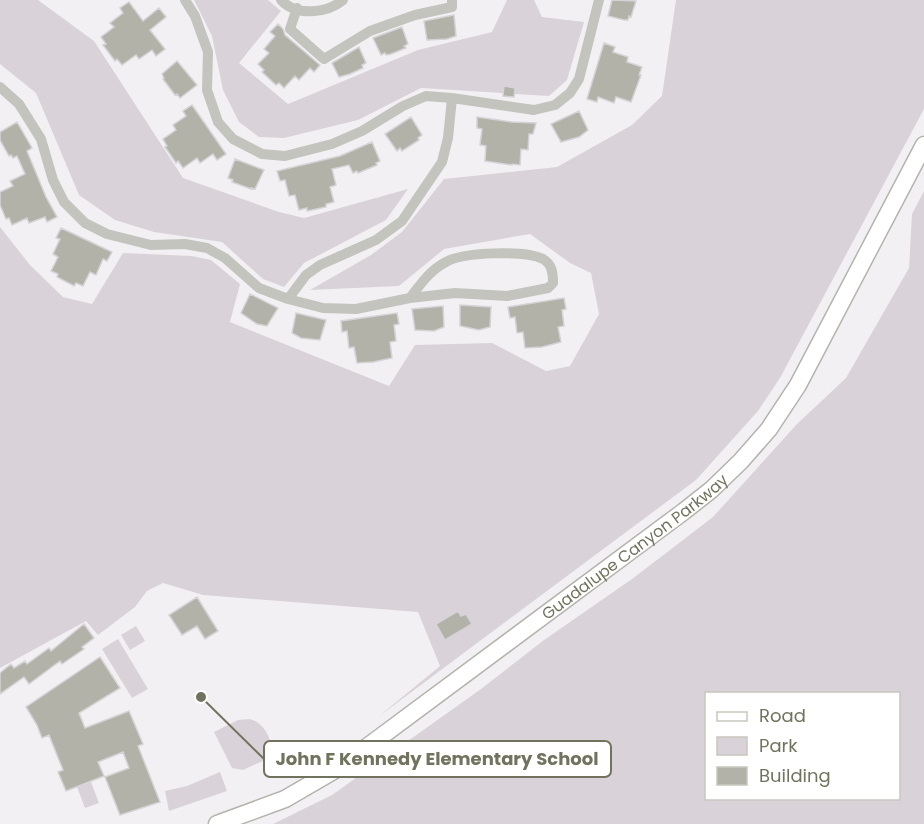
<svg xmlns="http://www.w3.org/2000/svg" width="924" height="824" font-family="Poppins,sans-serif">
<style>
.green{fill:#dad2d9;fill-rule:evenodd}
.building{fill:#b2b2a8;stroke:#d4d3d5;stroke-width:1.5}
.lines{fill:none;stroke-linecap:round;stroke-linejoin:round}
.primary-casing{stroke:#b4b4ad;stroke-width:19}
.minor{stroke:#c3c4bd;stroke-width:10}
.primary{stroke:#fff;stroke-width:16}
.labels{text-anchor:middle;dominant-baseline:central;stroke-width:6;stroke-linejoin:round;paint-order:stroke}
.street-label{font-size:16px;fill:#72735e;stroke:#fff}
.leader{fill:none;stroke:#72735e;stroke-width:2}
.callout-dot{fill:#72735e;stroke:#fff;stroke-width:2}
.callout{fill:#fff;stroke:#72735e;stroke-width:2}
.callout-label{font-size:18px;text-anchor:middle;font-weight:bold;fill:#72735e}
</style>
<rect width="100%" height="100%" fill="#f3f0f4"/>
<!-- green -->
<path class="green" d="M0,0H38L94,41L183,178L279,212L304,218L408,189L386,220L304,263L284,287L263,279L222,242L154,232L115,220L79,195L36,93L0,64Z
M194,0H268L281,11L239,63L288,104L418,50L492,32L507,0H534L542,17L584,22L567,80L549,96L421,88L358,120L284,138L259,137L239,122L223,90L212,36Z
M676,0H924V109L780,378L758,411L696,480L378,717L440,666L418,612L203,595L163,583L147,591L135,607L98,635L86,621L0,668V227L30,265L63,297L92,304L123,253L192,256L211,260L240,284L230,322L389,386L415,345L492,343L546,371L570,366L599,314L591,273L570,263L530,234L444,249L399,286L310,290L371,255L402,232L444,179L557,167L632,125L662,96Z
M924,191V824H273L332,795L481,689L544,640L632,579L713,517L796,425L846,378L909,268L912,214ZM706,694H898V798H706Z
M136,626L145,641L130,650L121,635Z
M118,639L148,689L132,698L102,649Z
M250,719C267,724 270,741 276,755L243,770L232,768L214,732L238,720Z
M220,772L227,791L169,811L165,791L187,786Z
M91,782L99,803L85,808L77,787Z"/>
<!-- building -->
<path class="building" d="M612,0L636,1L631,17L629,16L628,20H624L608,16Z
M129,2L143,21L159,8L166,17L150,30L165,49L156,56L152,50L139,59L136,55L122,65L117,59L115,61L103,45L106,44L101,37L114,27L110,23L123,13L120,8Z
M454,15L456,36L447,39L427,40L424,21Z
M278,24L283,29L285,35L320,65L314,72L310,68L299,80L295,76L284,88L279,83L276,85L262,72L264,70L258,64L269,53L264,49L275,36L270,32Z
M402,27L408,44L404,46L406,48L391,54L386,55L385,53L381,55L373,38Z
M604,43L615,47L613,52L628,57L627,62L642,67L639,75H641L631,102L616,97L614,103L598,97L597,102L587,99Z
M359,47L366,63L362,65L363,68L350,74L339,77L332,63Z
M177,61L197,85L180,98L177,94L175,95L163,79L164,78L162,74Z
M504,86L515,88L514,97L503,96Z
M192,105L226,154L217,160L213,154L200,163L197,158L183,168L178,161L176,163L165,147L167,146L163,139L176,130L173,125L186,116L183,111Z
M579,111L588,130L579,137L561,142L551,124Z
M411,117L422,135L418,138L419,140L402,151L400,148L397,151L385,134Z
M477,117L512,122L536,123L533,134H529L528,150L521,149L520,165L512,164V165L485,161L486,146L480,145L482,129L477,128Z
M17,122L32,148L27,151L46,197L57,217L47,222L45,217L29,223L27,218L12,225L9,218L6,219L0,205V192L13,186L10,181L25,174L17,156L13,158L11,155L9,156L0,140V132Z
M372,142L380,161L376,163L377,165L358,173L357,171L353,173L349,165L332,169L336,185L330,187L334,202L326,204V207L307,211V208L299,210L295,195L289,196L285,180L280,181L277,171L340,156Z
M235,159L264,170L255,189L251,188V189L232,182L233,180L228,178Z
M61,228L112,252L107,261L103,259L96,275L90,272L83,286L76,283L74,286L57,277L58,274L51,271L58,257L53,254L60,239L56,238Z
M250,294L278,308L267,326L257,324L241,313Z
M564,298L566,309L562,310L564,326L558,327L561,342L542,347L525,348L523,332L517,333L515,317L510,318L508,307Z
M460,305L491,307L490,327L479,330L460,326Z
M443,306L444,327L434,331L415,330L412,309Z
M296,313L326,320L320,340L301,338L292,333Z
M397,313L399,324L394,325L396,341L390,342L392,358L373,362L357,363L354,347L349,348L347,331L342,332L341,321Z
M197,597L218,631L205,639L197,626L182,635L169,615Z
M458,611L461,616L466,614L472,624L445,640L436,624Z
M84,624L94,638L82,647L84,649L62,664L60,661L29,684L24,677L0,694V673L11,664L14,668L25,661L27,664L49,648L51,651Z
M100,657L120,688L79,713L85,728L129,711L143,744L138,746L160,802L120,815L105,777L129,768L123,752L98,762L104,776L66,791L58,772L63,770L49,735L42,738L37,725L26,707Z"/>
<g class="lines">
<!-- primary casing -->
<g class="primary-casing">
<g id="primary">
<path id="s1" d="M217,824L285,799L340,767L683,512L711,490L741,461L769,429L798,385L924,145"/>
</g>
</g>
<!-- minor -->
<path class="minor" d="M185,0L195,16L208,52L207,90L218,122L233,139L262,154L285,156L332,144L362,131L403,106L426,96L452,98
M281,0C297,17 327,13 343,0
M297,8L290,29L324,59L370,31L415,15L452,7V0
M0,87L19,104L41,139L53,180L64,202L85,223L107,234L151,245L185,244L207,248L225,258L259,288L288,299L323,308L356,309L410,298L455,293L507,296L548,288L553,283C553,273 552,264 543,259C525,250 463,252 446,262C430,270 420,285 410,298
M288,299L306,275L320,265L376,240L402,221L442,162L448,138L452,98L534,110L555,105L570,93L579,79L599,0"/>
<!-- primary -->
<use href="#primary" class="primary"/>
</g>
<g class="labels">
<!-- street labels -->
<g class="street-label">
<text stroke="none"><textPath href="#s1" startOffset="504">Guadalupe Canyon Parkway</textPath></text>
</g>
</g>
<!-- callouts -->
<path class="leader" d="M201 697L264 759"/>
<circle class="callout-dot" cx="201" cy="697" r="6"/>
<rect class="callout" x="264" y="741" width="347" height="36" rx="6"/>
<g class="callout-label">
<text x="437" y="765">John F Kennedy Elementary School</text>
</g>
<!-- legend -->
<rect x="705" y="692" width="195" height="108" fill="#ffffff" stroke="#c7c7bf" stroke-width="1.5"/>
<rect x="717" y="712" width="30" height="9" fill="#ffffff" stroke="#c7c7bf" stroke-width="1.5"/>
<text x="759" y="722" font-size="18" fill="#72735e">Road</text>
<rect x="717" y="737" width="30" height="18" fill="#dad2d9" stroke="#c7c7bf" stroke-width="1.5"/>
<text x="759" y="752" font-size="18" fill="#72735e">Park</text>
<rect x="717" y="767" width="30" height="18" fill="#b2b2a8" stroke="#c7c7bf" stroke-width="1.5"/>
<text x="759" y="782" font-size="18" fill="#72735e">Building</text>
</svg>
